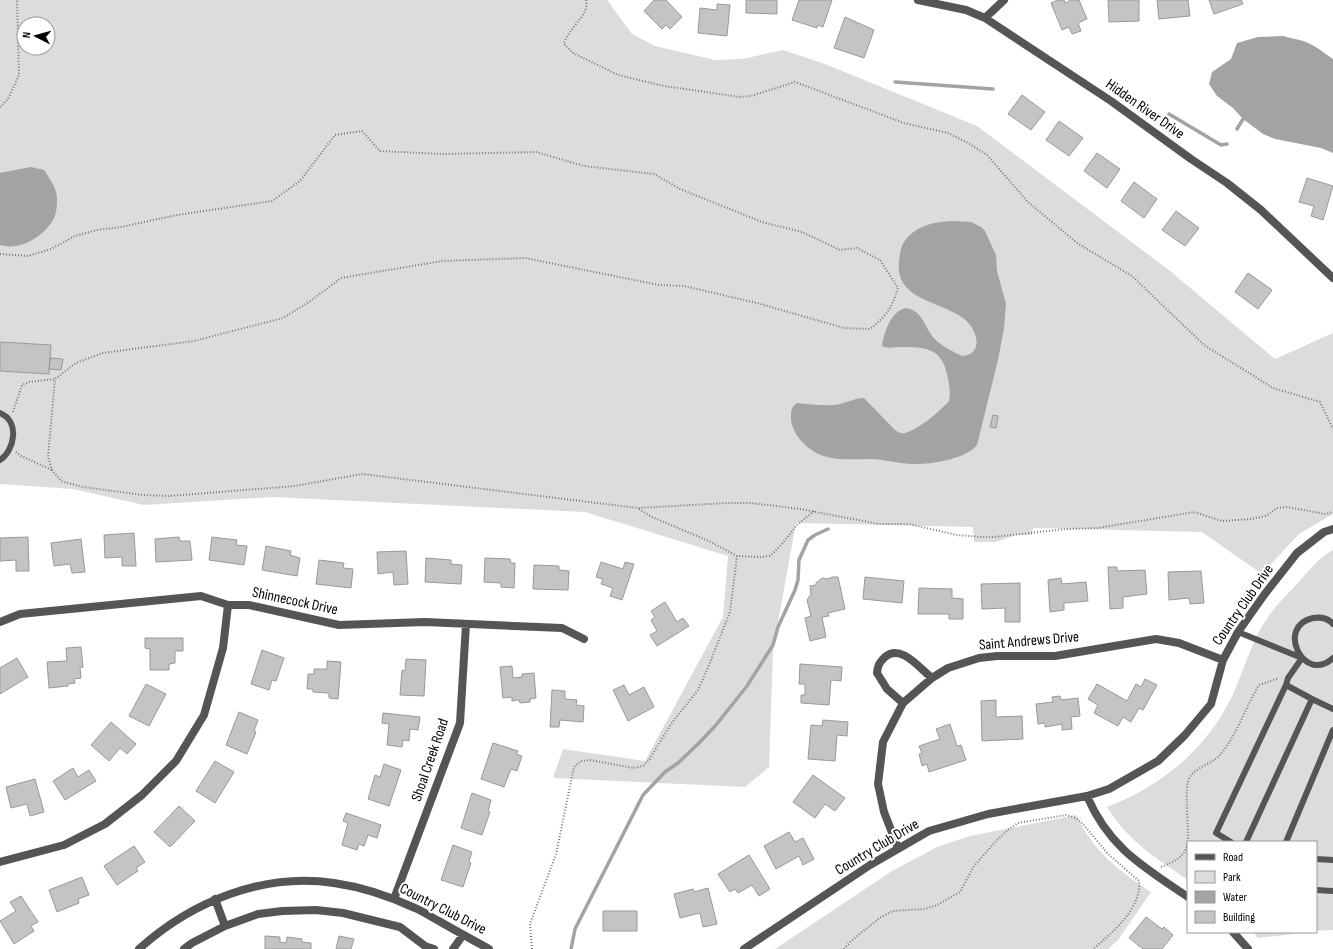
<svg xmlns="http://www.w3.org/2000/svg" width="1333" height="949" font-family="'Sofia Sans Condensed',sans-serif">
<style>
.green{fill:#dcdcdc;fill-rule:evenodd}
.water{fill:#a3a3a3}
.lines{fill:none;stroke-linecap:round;stroke-linejoin:round}
.stream{stroke:#a3a3a3;stroke-width:3.5}
.building{fill:#c4c4c4;stroke:#999}
.path{stroke:#777;stroke-width:2;stroke-dasharray:1 2;stroke-linecap:butt}
.service{stroke:#555;stroke-width:6}
.minor{stroke:#555;stroke-width:8}
.labels{text-anchor:middle;dominant-baseline:central;stroke-width:4;stroke-linejoin:round;paint-order:stroke}
.street-label{font-size:15px;fill:#000;stroke:#fff}
</style>
<rect width="100%" height="100%" fill="#fff"/>
<!-- green -->
<path class="green" d="M0,0H607L632,34L655,46L715,60L742,59L783,50L825,64L977,126L1170,271L1275,359L1333,333V514L1299,534L1262,574L1202,532L1033,528L1032,535H1016L996,542H974L973,527L796,523L773,650L769,767L745,787L553,778L563,749L645,761L723,617L728,556L585,512L273,497L144,505L73,489L0,484ZM24,24H48V48H24Z
M1333,550V930L1316,931V842H1188V880C1156,858 1128,841 1107,807C1160,787 1205,750 1230,700C1244,673 1250,642 1268,617C1276,605 1286,596 1296,585C1308,572 1317,559 1333,550Z
M1076,815C1094,852 1118,870 1151,892L1118,940L1108,949H775L892,871L937,847L970,836Z
M1253,932H1311L1258,938Z"/>
<!-- water -->
<path class="water" d="M1284,36C1291,39 1299,39 1306,42C1316,46 1324,53 1333,59V153L1321,148L1275,139L1263,134L1243,119L1233,108L1217,96L1209,84L1212,72L1231,59L1237,43L1258,37Z
M31,167L44,170C50,179 58,190 57,201C57,206 56,216 53,220C43,237 20,251 0,245V173Z
M952,221L971,222L981,227L985,231L996,255L997,271L1006,304L1004,328L998,360L977,445C967,459 928,465 911,464C898,463 885,460 872,459C855,459 836,461 821,455C806,449 790,432 791,416C791,410 792,406 797,403C809,404 821,406 833,405C842,405 857,397 864,398L894,429C897,432 901,434 905,433C919,429 939,412 949,401C951,392 949,383 947,374C941,347 924,347 900,347C894,347 888,349 882,346C884,332 891,312 905,308C925,310 924,331 938,342C945,348 954,352 962,356C986,354 976,327 963,318C940,301 895,300 899,262C900,255 900,249 904,242C915,226 933,222 952,221Z"/>
<g class="lines">
<!-- stream -->
<path class="stream" d="M895,82L993,89
M1169,114L1221,145L1227,144
M1237,129L1243,119
M571,949L575,929L643,795L665,772L678,763L699,743L716,725L747,686L773,645L778,627L795,590L798,580L799,560L808,540L815,535L828,529"/>
</g>
<!-- building -->
<path class="building" d="M654,0H666L682,17L670,29L666,25L662,29L644,11Z
M746,0H777V14L746,13Z
M799,0H832L823,27L818,25L817,28L792,20Z
M1058,0H1064L1065,3L1071,0H1079L1087,19L1078,23L1081,31L1072,34L1069,27L1062,30L1051,3Z
M1108,0H1139V21L1109,22Z
M1157,0H1188L1190,16L1159,19Z
M1209,0H1241L1243,4L1214,14Z
M717,4L730,5L727,36L698,33L700,8L717,10Z
M845,17L874,30L864,58L834,48Z
M1022,95L1045,112L1031,130L1008,114Z
M1059,121L1083,138L1069,156L1046,140Z
M1097,153L1120,169L1107,188L1084,171Z
M1307,178L1333,186L1323,220L1311,216L1314,206L1299,202Z
M1134,182L1157,199L1144,218L1121,201Z
M1176,211L1199,228L1185,246L1162,230Z
M1248,273L1272,290L1258,309L1235,292Z
M0,342L51,345L49,374L0,371Z
M50,358L63,359L61,370L49,369Z
M993,415L998,416L996,428L990,427Z
M134,533L136,566H122V557L105,558L104,535Z
M28,537L29,571H16V560L0,561V538Z
M179,537L180,541H190L192,560L156,562L155,539Z
M212,537L237,540L236,545L247,546L244,565L209,560Z
M81,539L85,572L72,573L70,564L54,566L51,543Z
M266,546L291,551L290,555L300,558L297,576L262,570Z
M406,551L408,584L394,585L393,572L378,574L377,552Z
M426,558L451,560V564L462,565L461,584L425,582Z
M485,558L510,559L511,563H515L514,588L501,587V583L484,582Z
M319,560L344,563L343,568L353,569L351,588L316,584Z
M601,562L623,569L625,562L634,564L622,600L610,596L613,588L601,584L603,579L596,577Z
M534,565L559,566V570L569,571L568,590L533,589Z
M1108,567H1117V571L1145,570L1147,594L1123,597V608L1110,609Z
M1201,571L1204,603L1190,604L1189,598L1169,600L1168,572Z
M832,577H838L845,609L828,613L829,616L822,617L826,637L810,641L805,618L811,616L807,600L811,594L810,586L816,585V583L822,578L828,579Z
M865,577L904,581L902,603L863,599Z
M1061,578L1062,584L1086,582L1088,601L1064,603V610L1050,612L1048,580Z
M1020,583V622H1005V608L982,609L981,584Z
M919,588L952,589V598L963,599V619H949V614H918Z
M665,602L677,622L683,618L689,626L657,646L650,635L657,631L651,620L655,617L651,611Z
M145,638H183V651H175V663L169,664V670H150V649L145,648Z
M81,647L83,667L80,668L81,678L74,679L75,683L68,684V686L49,688L47,662L67,661L66,648Z
M262,650L284,658L276,681L272,680L269,690L251,684Z
M17,658L28,677L0,694V668Z
M406,659L426,660L424,696L400,695L402,670L405,671Z
M327,661L341,662L338,699L329,698V693L313,692V689H307L308,674H314V669H327Z
M800,664L842,667L841,681L831,680L829,705L801,703V695H805V684H799Z
M512,666L513,678L522,677V674L534,673L536,698L530,699V702L520,703L519,700L512,701V697L503,698L500,667Z
M1145,679L1157,685L1143,710L1139,708L1131,722L1123,717L1118,726L1094,713L1098,705L1088,699L1097,684L1127,701L1136,684L1141,687Z
M146,684L166,694L149,726L129,716Z
M624,685L629,695L644,687L654,707L628,721L613,690Z
M552,690L565,691V699L577,700L576,705L584,706L583,722L560,720L559,727H550Z
M1060,696L1061,700L1078,698L1080,716L1071,717L1072,729L1062,730V724L1045,727V723L1038,724L1036,704L1053,702L1052,697Z
M996,700V717L1022,716L1023,739L982,741L981,701Z
M239,712L258,720L254,731L256,732L247,754L226,745Z
M383,713L420,717L418,730L410,729L409,741L403,740L402,747L387,745L389,724L382,723Z
M823,720L848,722L847,736L837,735L835,761L808,759L811,725L822,726Z
M111,722L136,744L127,754L120,748L109,761L91,745Z
M950,724L957,746L961,745L966,760L929,772L927,764L922,766L919,754L922,753L919,746L940,739L936,729Z
M493,743L518,751L516,754L522,756L517,771L511,769L504,787L481,779Z
M215,761L234,772L215,803L196,791Z
M384,764L401,770L389,806L368,799L375,775L380,777Z
M73,768L78,777L89,770L96,781L65,800L53,781Z
M813,775L845,798L835,811L825,804L815,818L793,802Z
M35,779L44,812L30,816L27,804L11,808L6,787Z
M472,793L491,800L488,811L490,812L482,835L461,828Z
M179,806L195,821L170,847L154,832Z
M346,813L381,825L377,838L368,835L364,846L359,844L357,850L342,845L348,823L343,821Z
M789,832L795,842L803,838L814,859L803,865L799,856L776,869L764,846Z
M453,845L472,852L469,862L471,863L463,887L441,880Z
M134,846L145,862L136,868L138,871L117,885L104,866Z
M749,855L770,889L759,896L752,885L738,893L735,889L730,892L718,874Z
M82,877L89,895L78,899L79,903L57,912L49,890Z
M708,888L717,924L703,927L700,913L680,918L674,894L693,889L694,892Z
M21,896L38,922L31,926L34,931L14,944L0,921L16,911L10,902Z
M603,911H637V931H603Z
M1146,917L1162,929L1164,927L1173,935L1162,949H1143L1129,938Z
M265,936L280,937V942L286,943L287,937L302,939V942L311,943V949H265Z
M339,936L354,939L351,949H336Z"/>
<g class="lines">
<!-- path -->
<path class="path" d="M586,0C591,14 567,29 564,44L573,53L618,75L664,86L740,97L751,96L795,82L904,123L948,133L968,143L987,155L1028,202L1077,243L1132,276L1204,345L1273,388L1320,402L1333,429
M0,107L8,99L19,75L17,0
M0,254L28,256L51,249L75,236L97,230L121,227L177,215L272,201L300,181L335,135L362,131L380,151L441,154L536,152L584,166L654,174L680,189L762,222L802,232L840,250L857,248L880,260L898,288C892,308 886,316 870,329L844,328L757,303L684,286L659,285L525,258L442,261L341,278L309,302L283,318L194,341L103,353L76,363L55,379L48,457L52,470L61,481L83,487L143,495L169,496L295,486L362,474L638,508L727,503H751L800,509L879,524H909L957,535L980,537H994L1066,529L1098,528L1194,512L1222,521L1251,519L1266,516L1277,508L1287,507L1325,514L1333,512
M13,412L22,385L29,382L55,379
M16,452L21,456L52,470
M639,509L652,517L711,542L737,556L761,557L770,556L782,544L797,525L814,511
M1161,867C1171,863 1181,859 1186,849C1191,837 1184,800 1188,782C1191,768 1211,765 1220,755C1237,735 1245,708 1259,685L1279,678
M532,949L530,924L556,854L574,767L581,761L590,760L634,768L643,766L649,760L671,724L698,690L707,670L730,612L737,556
M844,949L851,941L881,917L893,911L924,909L935,906L960,892L974,866L996,841L1009,829L1018,823L1066,815L1076,818L1083,824L1108,854L1139,881C1142,908 1112,933 1093,949"/>
<!-- service -->
<path class="service" d="M0,413C20,421 15,450 0,460
M1333,624C1328,618 1320,617 1313,618C1275,626 1304,685 1333,658
M1238,632L1302,658L1288,678L1286,685L1312,699L1246,842
M1312,699L1333,709
M1231,842L1216,833L1286,685
M1286,842L1333,730
M1316,859L1333,860
M1316,890L1333,891"/>
<!-- minor -->
<path class="minor" d="M918,0L966,10L985,18L1111,101L1191,159L1227,183L1261,210L1333,278
M985,18L1004,0
M0,622L20,614L201,596L228,605H249L339,625L425,622L562,628L584,639
M903,703L887,689L877,673C878,665 879,663 885,657C901,643 920,669 932,678
M1087,796C1109,848 1144,867 1188,897
M898,848L884,812L878,784L883,742L903,703L932,678L948,668L979,658L997,656H1055L1156,639L1179,643L1223,660
M0,862L64,845L105,824L142,795L176,761L204,715L223,648L228,605
M394,899L460,723L466,624
M225,926L258,914L282,911L316,910L343,913L400,927L425,946L434,949
M1233,932L1248,949
M139,949C191,902 263,872 334,883C362,887 389,896 415,908C423,911 431,917 439,921C456,931 473,940 489,949
M184,949L192,943L225,926L215,899
M453,949L463,935
M744,949L870,865L929,831L988,814L1087,796L1109,789L1158,761L1185,735L1211,704L1223,660L1238,632L1264,595L1297,553L1324,532L1333,529"/>
</g>
<g class="labels">
<!-- street labels -->
<g class="street-label">
<text transform="translate(1145 109) rotate(35)">Hidden River Drive</text>
<text transform="translate(295 601) rotate(12)">Shinnecock Drive</text>
<text transform="translate(1243 605) rotate(-55)">Country Club Drive</text>
<text transform="translate(1029 641) rotate(-5)">Saint Andrews Drive</text>
<text transform="translate(430 760) rotate(-71)">Shoal Creek Road</text>
<text transform="translate(877 847) rotate(-31)">Country Club Drive</text>
<text transform="translate(443 909) rotate(27)">Country Club Drive</text>
</g>
</g>
<!-- legend -->
<rect x="1187" y="841" width="130" height="92" fill="#ffffff" stroke="#999999"/>
<rect x="1195" y="854" width="20" height="6" fill="#555555" stroke="#999999"/>
<text x="1223" y="861" font-size="12" fill="#000000">Road</text>
<rect x="1195" y="871" width="20" height="12" fill="#dcdcdc" stroke="#999999"/>
<text x="1223" y="881" font-size="12" fill="#000000">Park</text>
<rect x="1195" y="891" width="20" height="12" fill="#a3a3a3" stroke="#999999"/>
<text x="1223" y="901" font-size="12" fill="#000000">Water</text>
<rect x="1195" y="911" width="20" height="12" fill="#c4c4c4" stroke="#999999"/>
<text x="1223" y="921" font-size="12" fill="#000000">Building</text>
<!-- north arrow -->
<g transform="translate(36 36) rotate(276)"><circle r="19" fill="#ffffff" stroke="#999999"/>
<path d="M0-3L7 15L0 10L-7 15Z" fill="#000000"/>
<text y="-6" font-size="11" font-weight="bold" text-anchor="middle" fill="#000000">N</text>
</g>
</svg>
